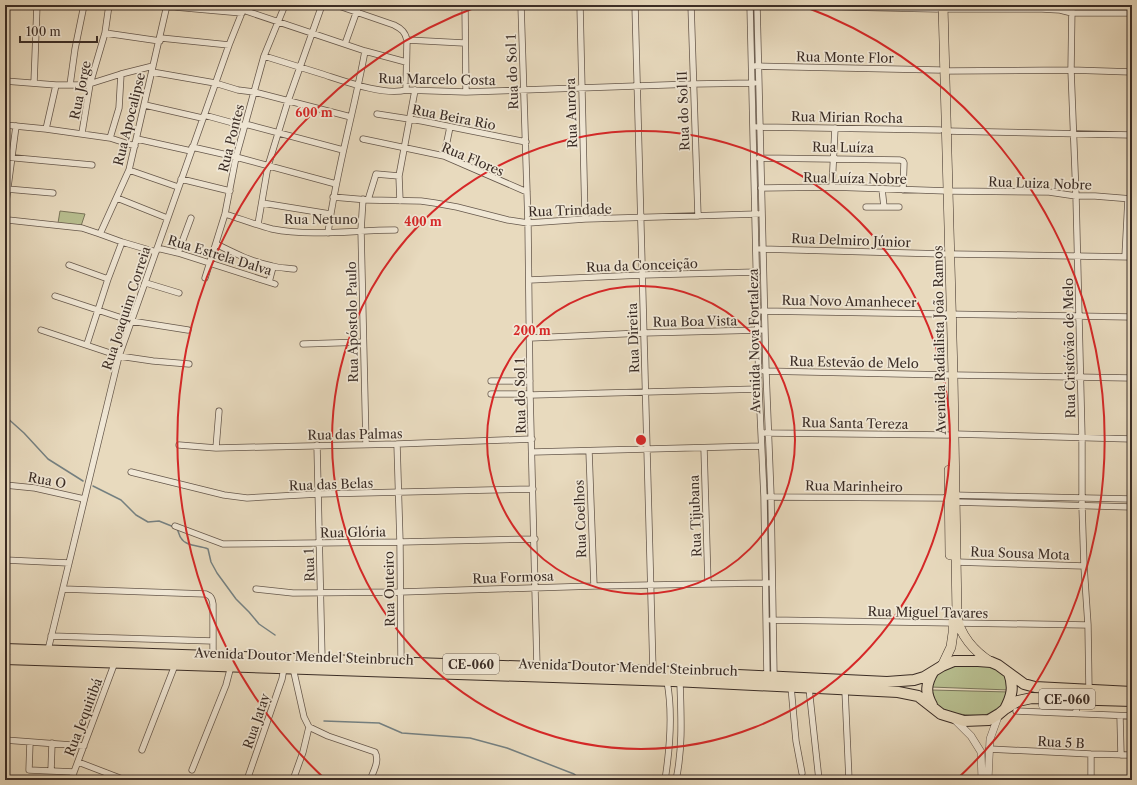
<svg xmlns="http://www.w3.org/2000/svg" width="1137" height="785" font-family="'Libre Caslon Text',serif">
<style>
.green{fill:#b8bf90;stroke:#7a765b}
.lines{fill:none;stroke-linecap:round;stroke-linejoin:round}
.stream{stroke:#758081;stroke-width:1.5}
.minor-casing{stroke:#66584c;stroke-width:7}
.tertiary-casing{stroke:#66584c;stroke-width:8}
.primary-casing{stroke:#3b2d26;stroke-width:10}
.trunk-casing{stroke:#3b2d26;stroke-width:12}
.minor{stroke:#f0e7d5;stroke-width:5.5}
.tertiary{stroke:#f0e7d5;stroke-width:7}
.primary{stroke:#e8dabe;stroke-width:9}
.trunk{stroke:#e8dabe;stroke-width:10}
.ring{fill:none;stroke:#d62828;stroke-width:2}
.labels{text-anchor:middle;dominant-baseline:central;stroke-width:3.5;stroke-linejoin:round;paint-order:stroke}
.shield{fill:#f0e7d5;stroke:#71655a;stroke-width:1}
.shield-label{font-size:12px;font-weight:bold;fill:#3b2d26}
.street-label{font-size:13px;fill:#3b2d26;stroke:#f0e7d5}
.centre{fill:#d62828;stroke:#f0e7d5;stroke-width:2}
.ring-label{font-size:12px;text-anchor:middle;font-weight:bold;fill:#d62828;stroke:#f0e7d5;stroke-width:3.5;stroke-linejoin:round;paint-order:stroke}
</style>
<rect width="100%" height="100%" fill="#e8dabe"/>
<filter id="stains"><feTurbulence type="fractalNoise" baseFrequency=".005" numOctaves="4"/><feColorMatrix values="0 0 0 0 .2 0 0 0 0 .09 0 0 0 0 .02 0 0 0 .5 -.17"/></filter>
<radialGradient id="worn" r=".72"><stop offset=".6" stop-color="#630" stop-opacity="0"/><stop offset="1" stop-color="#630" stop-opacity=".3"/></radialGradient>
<!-- green -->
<path class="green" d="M60,211L85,214L81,226L58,223Z
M954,665L990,666L1006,676L1009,690L931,687C937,672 941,672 954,665Z
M932,690L1009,692C1005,700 1001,708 994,712C986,716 977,715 969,715C953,714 932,710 932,690Z"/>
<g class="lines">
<!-- stream -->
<path class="stream" d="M5,416L24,433L48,459L83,481
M93,486L121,500L136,515L148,522L159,521L174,527
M177,529C179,532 179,536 181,538C186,547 200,545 208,549L211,562L217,573L236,599L249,612L259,624L275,635
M324,721L379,723L402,733L470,738L507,748L574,774L582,780"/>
<!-- minor casing -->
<g class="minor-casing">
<path id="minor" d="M152,5L242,13
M336,5L394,25C402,29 405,32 407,40L464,43
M465,5L466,92
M521,5L528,223L530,394L537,667
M580,5L585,219
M635,5L653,671
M691,5L698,216
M750,5L759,389L764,497L767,677
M756,5L937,9
M757,5L766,371L771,496L774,677
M1072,5L1071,70L1076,196L1082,438V506L1084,566L1088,625L1089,690
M943,9H1042L1060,10L1072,13H1132
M243,10L365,51L406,62
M105,33L160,41
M161,38L229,45
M345,44L359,5
M264,56C283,62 303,68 322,74C344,81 384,96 406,90L466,92L693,84L754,83
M755,66L939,70
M945,71L1071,70L1132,72
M152,72L215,83L238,90L254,92L351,117
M5,81L56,85H86L121,74L153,66
M34,83L37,5
M70,85L75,49L84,5
M406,90L407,40
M145,105L202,118
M377,114L422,121L526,142
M204,115L244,126
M245,124L343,150
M5,125L46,129L110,138L135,146
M757,127L940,130
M46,129L56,85
M946,131L1132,135
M82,133L90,84L105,33L109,5
M110,138L119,108L121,74
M137,139L191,151
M363,139L444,156L527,192
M192,147L236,157L336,184
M444,156L450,127
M5,157L92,165
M759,158L900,160L903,161L904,163L903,190
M129,170L178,187
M181,179L230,191
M832,187L835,128
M761,188L832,187L948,191L1049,192L1076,196H1095L1132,199
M7,189L53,193
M882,189L884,207
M333,197L368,200L421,201L435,203L457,207L508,220L528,223L585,219L758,214
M117,198L167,218
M363,199L361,230L366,444
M368,200L376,174L399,176
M400,201L399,176L415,90
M262,203L330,214
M866,207H899
M5,210L16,126
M225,214C241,219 256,225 272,229C312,237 355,230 395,230
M5,216L8,220L82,228L100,234L122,242L156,252
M258,224L268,166L288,101L322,5
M328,233C336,171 354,112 365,51
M100,234L129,170L167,5
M216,244C234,253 252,262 272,266C279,268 287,268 294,269
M157,248L178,253L275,284
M760,249L944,254
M178,253L191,218
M950,254L1132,257
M1125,257L1128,199
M69,265L108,279
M205,278L225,214L236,157L264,56L285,5
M529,280L642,275L757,272
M269,282L273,267
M146,283L179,293
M55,296L131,321L188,330
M762,311L1132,317
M41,330L119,356L153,361L189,364
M530,338L643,333L761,330
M87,344L108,279L122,242
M303,344L363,342
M764,371L948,375
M953,375L1132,378
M491,381H530
M491,394H530
M531,395L759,389
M765,433L948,435
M954,434L1132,439
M397,444L400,542L401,662
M179,445L216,448L397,444L532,439
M317,445L322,659
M216,448L219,411
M704,448L708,584
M589,451L594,586
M533,452L761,446
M131,472L224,495L247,498L318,494L533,489
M5,485L35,488L84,499
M768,497L944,498L949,495L1132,499
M953,502L1132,507
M175,526L223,544L400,542L535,539
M5,560L69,563
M956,562L1084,566
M63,589L206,594C211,596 212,598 213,604V655
M256,589L293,593L400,592L594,586L769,583
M771,620L1088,625
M51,636L213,641
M48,650L119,356L229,45L245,5
M791,687L796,741L802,773
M809,688L819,780
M845,690L849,780
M1016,711L1132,716
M1076,713L1077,699
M1120,716L1121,755
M309,727L328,736L375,752C380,761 373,772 370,780
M5,740L84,746
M30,742L29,770L74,772
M989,749L1091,754L1132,755
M142,750L175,665
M78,762L125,780
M192,770L226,685L231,666
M51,771L52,743
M71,780L115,662
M247,780L282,679L284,668
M293,780L303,752L309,727L304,717L293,668
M665,780C670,748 673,713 667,681
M676,780C683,748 681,714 680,682
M1091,780V754"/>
</g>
<!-- tertiary casing -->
<g class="tertiary-casing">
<path id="tertiary" d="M953,718L971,736L981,752L982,780
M988,780L990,739L999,714"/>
</g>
<!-- primary casing -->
<g class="primary-casing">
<path id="primary" d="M943,5L953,375L957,615C959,635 975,652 991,662
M949,470L950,555
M942,666L951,647L953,633V614"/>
</g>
<!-- trunk casing -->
<g class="trunk-casing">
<path id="trunk" d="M5,649L653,671L887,682L914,680L924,677L942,666L954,661H978L991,662L998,665L1024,684L1035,687L1132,692
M5,659L673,681L898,692L918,696L941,714L964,721L989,720L999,714L1005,709L1018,701L1032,698L1132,701
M932,705C925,693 926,684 933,672
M1005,709C1012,696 1014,687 1009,673"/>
</g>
<!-- minor -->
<use href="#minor" class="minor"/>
<!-- tertiary -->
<use href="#tertiary" class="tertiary"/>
<!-- primary -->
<use href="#primary" class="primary"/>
<!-- trunk -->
<use href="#trunk" class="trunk"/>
</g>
<!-- distance rings -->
<g class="ring">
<circle cx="641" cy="440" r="154"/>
<circle cx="641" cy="440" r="309"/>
<path d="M325 779A463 463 0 0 1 479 6M803 6A463 463 0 0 1 957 779"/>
</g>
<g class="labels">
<!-- shield labels -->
<g class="shield">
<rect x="443" y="654" width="56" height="20" rx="3"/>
<rect x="1039" y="689" width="56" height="20" rx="3"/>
</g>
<g class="shield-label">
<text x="471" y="664">CE-060</text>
<text x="1067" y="699">CE-060</text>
</g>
<!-- street labels -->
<g class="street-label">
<text transform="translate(845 57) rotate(1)">Rua Monte Flor</text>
<text transform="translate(512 72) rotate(-92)">Rua do Sol 1</text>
<text transform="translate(437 79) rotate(1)">Rua Marcelo Costa</text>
<text transform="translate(80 90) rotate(-78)">Rua Jorge</text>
<text transform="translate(683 111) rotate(-92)">Rua do Sol II</text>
<text transform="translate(571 113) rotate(-92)">Rua Aurora</text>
<text transform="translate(454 117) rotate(11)">Rua Beira Rio</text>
<text transform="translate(847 117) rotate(1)">Rua Mirian Rocha</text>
<text transform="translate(129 119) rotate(-76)">Rua Apocalipse</text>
<text transform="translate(231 138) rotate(-76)">Rua Pontes</text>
<text transform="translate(843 147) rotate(1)">Rua Luíza</text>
<text transform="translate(473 159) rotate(23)">Rua Flores</text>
<text transform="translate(855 178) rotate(1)">Rua Luíza Nobre</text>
<text transform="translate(1040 183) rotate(2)">Rua Luiza Nobre</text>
<text transform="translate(570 210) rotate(-2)">Rua Trindade</text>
<text x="321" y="219">Rua Netuno</text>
<text transform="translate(851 240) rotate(2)">Rua Delmiro Júnior</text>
<text transform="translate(220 255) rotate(17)">Rua Estrela Dalva</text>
<text transform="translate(642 265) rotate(-2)">Rua da Conceição</text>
<text transform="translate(849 301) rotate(1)">Rua Novo Amanhecer</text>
<text transform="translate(126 308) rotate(-72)">Rua Joaquim Correia</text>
<text transform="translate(695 321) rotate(-1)">Rua Boa Vista</text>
<text transform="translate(352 322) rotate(-91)">Rua Apóstolo Paulo</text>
<text transform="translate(633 338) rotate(-92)">Rua Direita</text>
<text transform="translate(939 340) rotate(-91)">Avenida Radialista João Ramos</text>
<text transform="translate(754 341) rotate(-91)">Avenida Nova Fortaleza</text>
<text transform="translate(1069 348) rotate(-91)">Rua Cristóvão de Melo</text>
<text transform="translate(854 362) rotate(1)">Rua Estevão de Melo</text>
<text transform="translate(520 396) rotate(-91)">Rua do Sol 1</text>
<text transform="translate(855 423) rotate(1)">Rua Santa Tereza</text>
<text transform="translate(355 434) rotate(-1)">Rua das Palmas</text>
<text transform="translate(47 480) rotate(10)">Rua O</text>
<text transform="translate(331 484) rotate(-2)">Rua das Belas</text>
<text transform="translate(854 486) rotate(1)">Rua Marinheiro</text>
<text transform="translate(695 516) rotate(-92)">Rua Tijubana</text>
<text transform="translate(580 519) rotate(-92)">Rua Coelhos</text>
<text transform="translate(353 532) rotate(-1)">Rua Glória</text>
<text transform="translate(1020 553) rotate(2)">Rua Sousa Mota</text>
<text transform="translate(309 565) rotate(-92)">Rua 1</text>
<text transform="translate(513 577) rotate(-2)">Rua Formosa</text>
<text transform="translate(389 589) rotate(-91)">Rua Outeiro</text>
<text transform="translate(928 612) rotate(1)">Rua Miguel Tavares</text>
<text transform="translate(304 656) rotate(2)">Avenida Doutor Mendel Steinbruch</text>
<text transform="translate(628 667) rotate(2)">Avenida Doutor Mendel Steinbruch</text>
<text transform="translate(83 717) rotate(-69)">Rua Jequitibá</text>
<text transform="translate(256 721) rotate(-71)">Rua Jatay</text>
<text transform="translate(1061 742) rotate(3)">Rua 5 B</text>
</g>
</g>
<circle cx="641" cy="440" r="6" class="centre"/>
<g class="ring-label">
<text x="314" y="117">600 m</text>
<text x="423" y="226">400 m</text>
<text x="532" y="335">200 m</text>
</g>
<!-- margin -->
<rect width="1137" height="785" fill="none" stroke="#e8dabe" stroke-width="20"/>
<rect x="6" y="6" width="1125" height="773" fill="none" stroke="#3b2d26" stroke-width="2"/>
<rect x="10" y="10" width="1117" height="765" fill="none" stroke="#3b2d26"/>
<!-- scale -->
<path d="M20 36v6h77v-6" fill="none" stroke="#3b2d26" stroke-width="2"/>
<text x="26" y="36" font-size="12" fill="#3b2d26" stroke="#f0e7d5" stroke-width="3" paint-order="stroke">100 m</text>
<rect width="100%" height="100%" filter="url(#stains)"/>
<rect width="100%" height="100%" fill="url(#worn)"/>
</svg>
